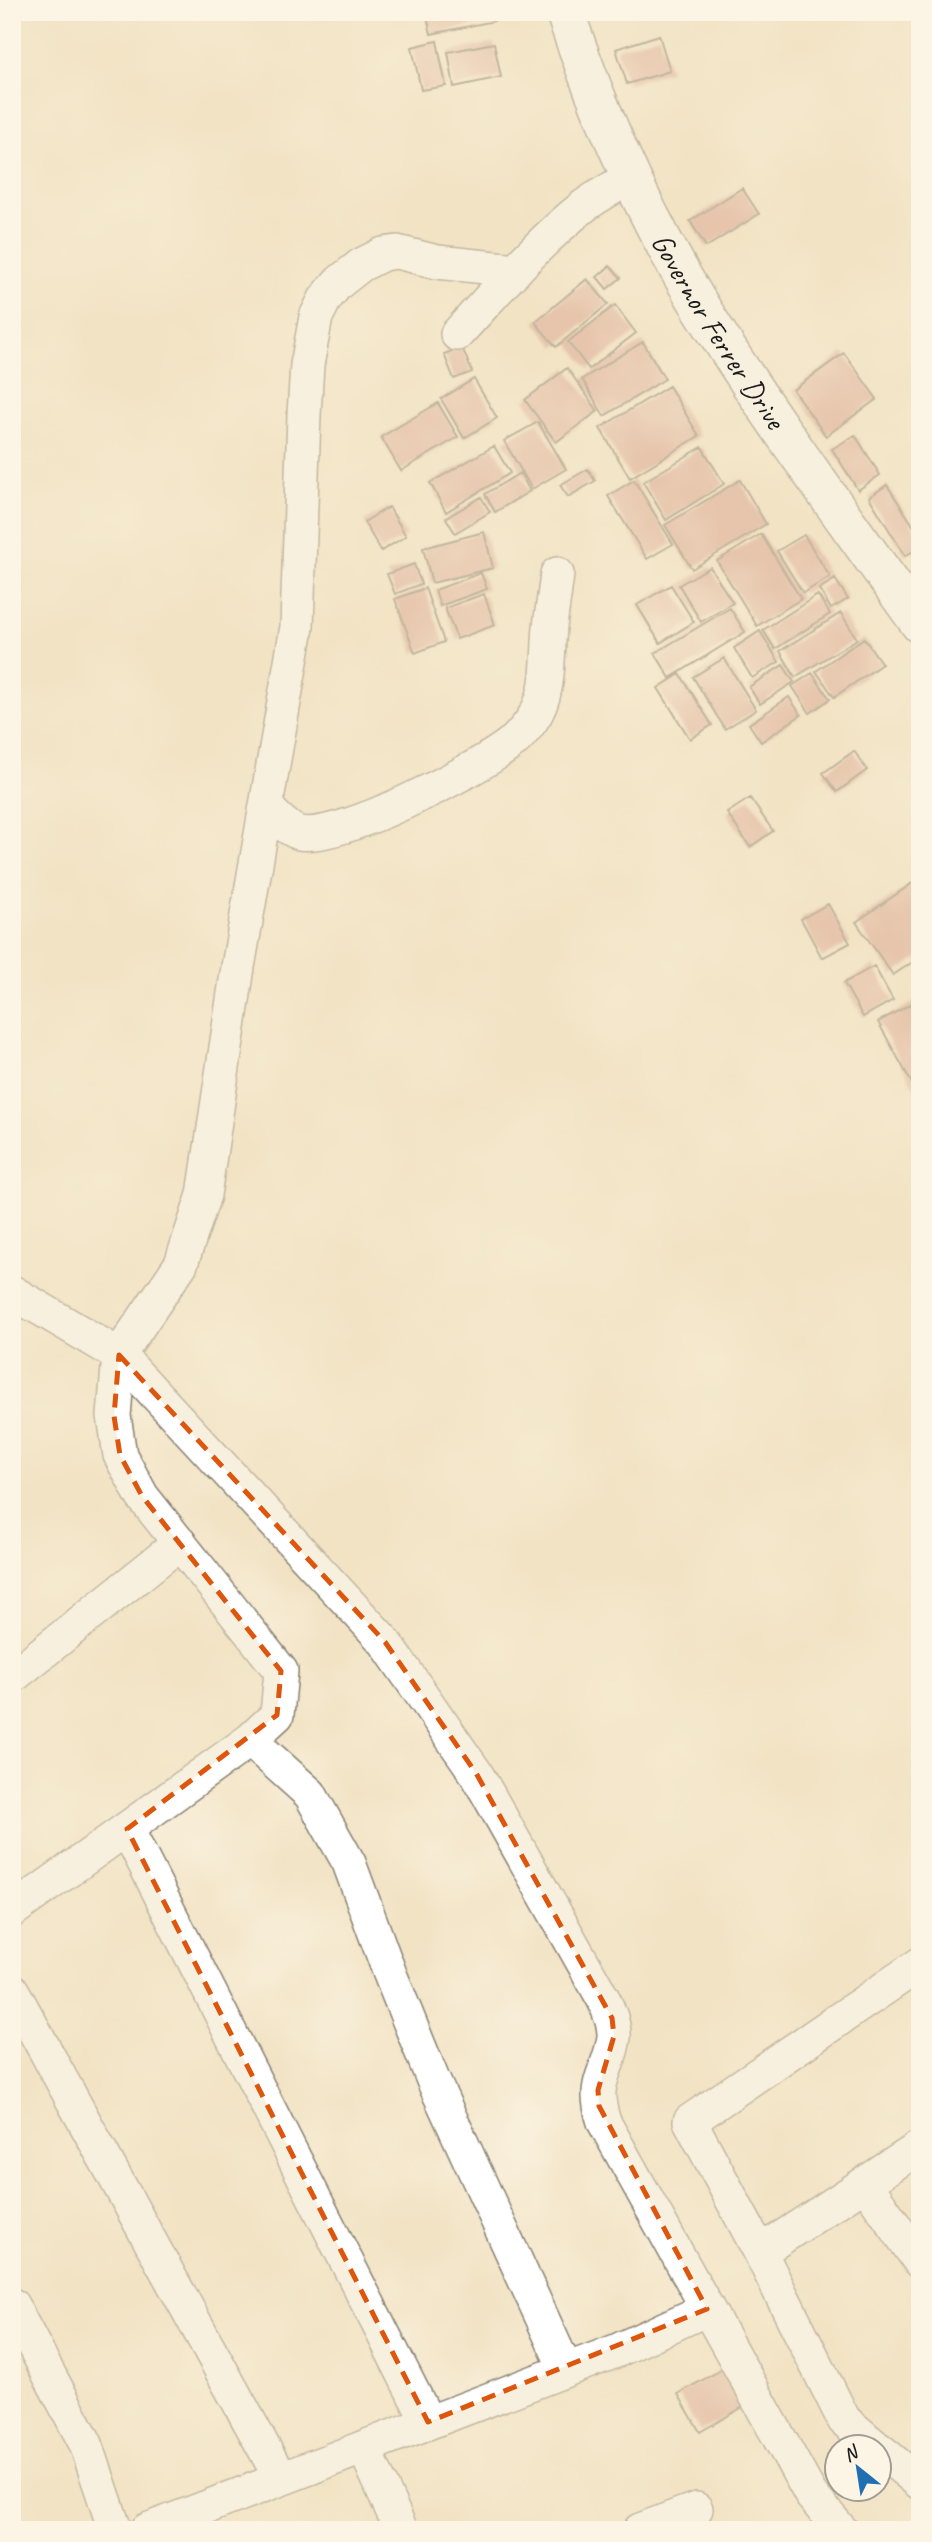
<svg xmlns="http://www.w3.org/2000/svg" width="932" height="2542" font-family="Caveat,sans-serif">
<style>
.building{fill:#d8a18f}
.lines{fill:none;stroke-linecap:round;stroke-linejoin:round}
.minor-casing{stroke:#878070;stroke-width:36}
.secondary-casing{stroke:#878070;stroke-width:41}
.minor{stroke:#fff;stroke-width:33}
.secondary{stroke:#fff;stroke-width:38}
.marked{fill:none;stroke:#de560d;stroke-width:5;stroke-dasharray:14 9;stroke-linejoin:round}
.labels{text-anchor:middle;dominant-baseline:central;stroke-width:5;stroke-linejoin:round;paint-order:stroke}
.street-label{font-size:30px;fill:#1c1c1c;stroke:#fcf5e5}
</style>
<rect width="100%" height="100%" fill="#fcf5e5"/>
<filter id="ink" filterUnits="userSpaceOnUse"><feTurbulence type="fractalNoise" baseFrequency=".0143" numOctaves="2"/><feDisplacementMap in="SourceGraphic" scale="14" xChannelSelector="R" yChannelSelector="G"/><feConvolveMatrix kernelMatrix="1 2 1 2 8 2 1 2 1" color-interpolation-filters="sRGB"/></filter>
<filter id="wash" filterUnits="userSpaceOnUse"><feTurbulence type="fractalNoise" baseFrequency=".00686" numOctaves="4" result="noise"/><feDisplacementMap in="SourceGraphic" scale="28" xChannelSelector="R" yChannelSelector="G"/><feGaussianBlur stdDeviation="1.57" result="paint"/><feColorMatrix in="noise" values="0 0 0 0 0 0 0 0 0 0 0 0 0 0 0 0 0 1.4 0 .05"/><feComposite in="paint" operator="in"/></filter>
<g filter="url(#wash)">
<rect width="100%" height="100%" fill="#f2e3c5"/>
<g id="blocks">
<!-- building -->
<path class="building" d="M426,12H493L494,21L431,34Z
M659,35L670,71L627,84L616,49Z
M437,41L446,86L421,90L412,47Z
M494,43L501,77L454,87L448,52Z
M742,188L759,214L706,247L690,221Z
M610,266L621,278L607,289L597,277Z
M587,279L608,304L556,347L535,322Z
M615,305L636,333L589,369L568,342Z
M643,342L665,379L604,416L582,379Z
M462,347L472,372L454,379L444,354Z
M844,353L877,399L826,436L793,390Z
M567,368L598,411L556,442L525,400Z
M474,379L497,418L464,438L441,399Z
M669,386L699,436L630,478L600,428Z
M438,403L458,437L401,471L381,437Z
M538,422L566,469L532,489L504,441Z
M855,435L880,475L858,490L832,449Z
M494,446L510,473L446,512L430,483Z
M702,447L724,484L666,520L643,482Z
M588,469L595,481L568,497L560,485Z
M520,473L530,491L495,512L485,494Z
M634,480L673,544L647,559L608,496Z
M740,480L766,524L692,569L665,525Z
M887,485L920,536V547L905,556L869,497Z
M481,497L490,512L455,533L446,518Z
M389,507L406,536L381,551L364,522Z
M484,532L493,568L432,583L423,548Z
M761,534L801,599L757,626L717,561Z
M804,535L830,577L803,593L777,551Z
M414,564L421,584L395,594L387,574Z
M710,567L733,603L701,622L679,585Z
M481,573L487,589L440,606L435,590Z
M835,579L848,599L831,609L819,589Z
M671,585L694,622L660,643L637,605Z
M425,588L444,642L415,653L395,599Z
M484,594L495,625L457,639L445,608Z
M818,595L830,614L775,649L763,630Z
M730,608L745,632L670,678L655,653Z
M841,613L857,639L795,677L780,651Z
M760,631L779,662L752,678L734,648Z
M864,638L882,664L834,697L816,671Z
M724,658L756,710L725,729L693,677Z
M783,665L794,682L760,704L749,687Z
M812,673L830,699L810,713L792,686Z
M680,674L712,725L690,739L658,688Z
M789,697L801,715L761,742L749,724Z
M854,751L867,770L837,792L823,773Z
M750,798L773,831L750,847L727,813Z
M920,878V957L893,975L856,922Z
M828,904L850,943L822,958L801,919Z
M874,966L893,1000L863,1017L844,983Z
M920,999V1098L878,1022Z
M726,2367L748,2404L700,2432L678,2394Z"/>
</g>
</g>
<g filter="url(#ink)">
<use href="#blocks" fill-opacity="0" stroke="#878070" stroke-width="2"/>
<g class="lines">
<!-- minor casing -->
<g class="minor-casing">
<path id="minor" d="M457,334C497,291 537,243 584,206C599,195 615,187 630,177
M266,807C276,816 287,830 300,833C339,841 477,770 510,744C518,739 526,728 532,720C551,693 547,659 550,627C552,609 555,592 557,574
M12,1292L119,1355L385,1642L476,1773L604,2000C609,2012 615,2024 614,2037C609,2075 590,2079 604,2122L811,2495L841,2530
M12,1677L180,1543
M250,1740L310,1794L349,1863L390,1974L433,2080L566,2370
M127,1829L428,2422
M12,1911L250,1740L277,1715L281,1671L142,1496L120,1455L114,1416L119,1355L181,1264L204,1195L238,967L297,627L304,415L307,365L316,317L325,299L337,284L361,265L383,254L397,252L437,262L516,270
M12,1990L281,2479
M865,2183L920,2262
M760,2252L920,2147
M12,2305L86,2444L115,2530
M364,2447L401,2530
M877,2448L844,2420L760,2252L690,2121L920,1964
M880,2450L920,2483
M147,2530L616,2351L707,2309
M640,2530L696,2509"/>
</g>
<!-- secondary casing -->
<g class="secondary-casing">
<g id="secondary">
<path id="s1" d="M565,12C599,113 642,210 697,301C765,412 844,518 920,624"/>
</g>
</g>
<!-- minor -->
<use href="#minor" class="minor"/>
<!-- secondary -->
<use href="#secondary" class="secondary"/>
</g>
</g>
<!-- marked area -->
<path d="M0 0H932V2542H0ZM119,1355L385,1642L476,1773L612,2018L614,2036L598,2090L599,2106L707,2309L428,2422L127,1829L277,1715L281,1671L142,1496L120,1455L114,1416Z" fill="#f2e3c5" fill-opacity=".55" fill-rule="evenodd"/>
<path class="marked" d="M119,1355L385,1642L476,1773L612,2018L614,2036L598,2090L599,2106L707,2309L428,2422L127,1829L277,1715L281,1671L142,1496L120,1455L114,1416Z"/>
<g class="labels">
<!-- street labels -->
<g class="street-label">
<text stroke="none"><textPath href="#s1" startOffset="355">Governor Ferrer Drive</textPath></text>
</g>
</g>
<!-- margin -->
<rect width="932" height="2542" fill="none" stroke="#fcf5e5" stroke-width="42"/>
<!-- north arrow -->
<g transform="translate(858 2468) rotate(330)"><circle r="33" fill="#fcf5e5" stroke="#a29e95" stroke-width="2"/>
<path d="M0-5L12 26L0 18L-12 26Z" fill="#1f6fb2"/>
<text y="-10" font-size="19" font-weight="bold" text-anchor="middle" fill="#1c1c1c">N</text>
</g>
</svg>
